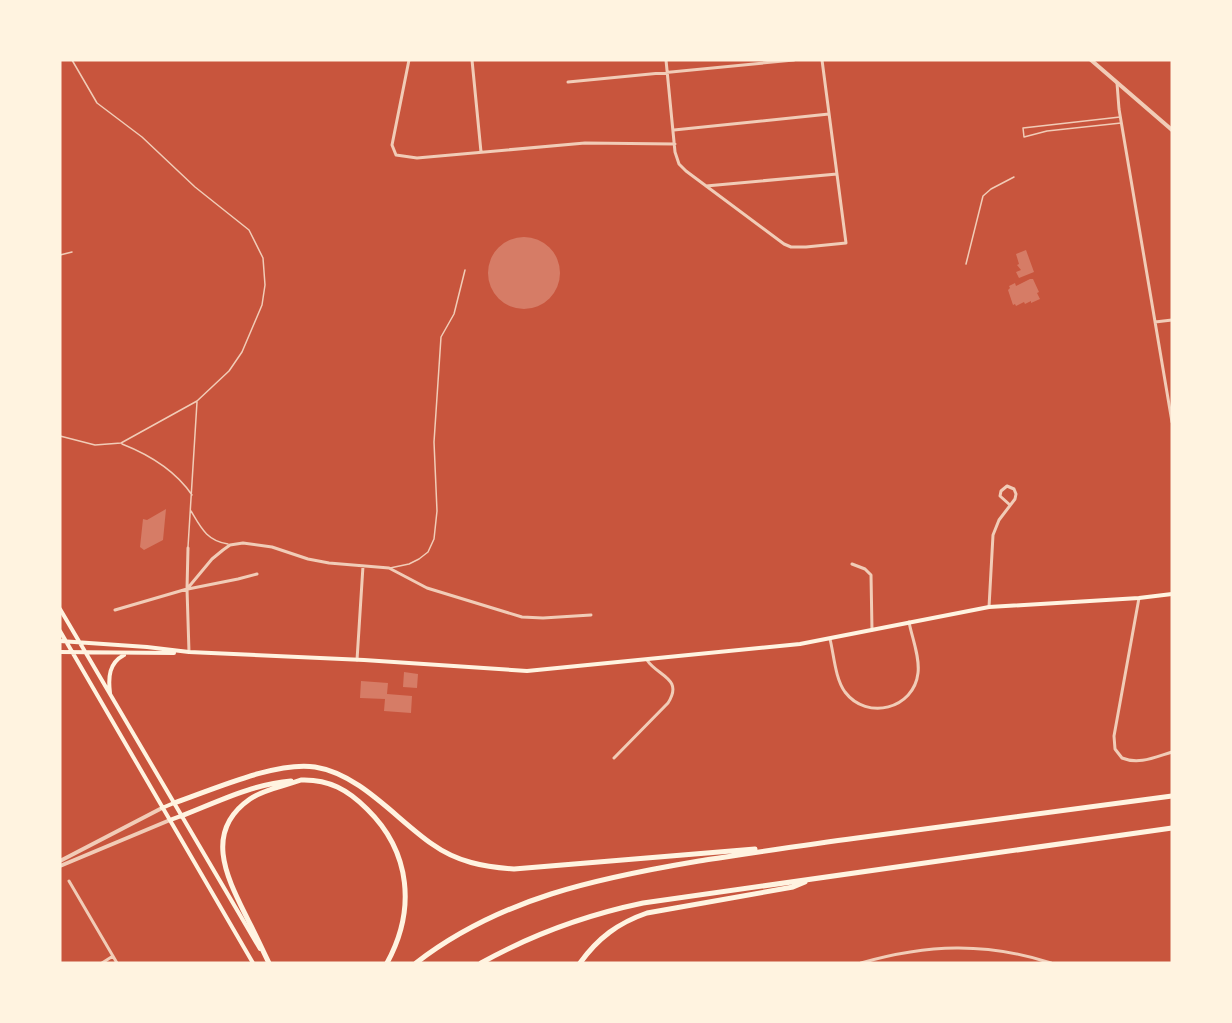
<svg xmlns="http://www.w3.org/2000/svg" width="1232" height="1023" font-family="Montserrat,sans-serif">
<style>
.building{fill:#d67c66}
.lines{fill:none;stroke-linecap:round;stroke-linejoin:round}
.service{stroke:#f1ccb7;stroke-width:1.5}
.minor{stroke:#f1ccb7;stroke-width:3}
.tertiary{stroke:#f1ccb7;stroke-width:4}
.secondary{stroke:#fff3e0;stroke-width:4}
.motorway{stroke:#fff3e0;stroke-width:5}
</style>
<rect width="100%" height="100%" fill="#c8553d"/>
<!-- building -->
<path class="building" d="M488 273a36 36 0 1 1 72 0a36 36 0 1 1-72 0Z
M1026,250L1034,272L1019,278L1016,272L1021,270L1017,265L1019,264L1016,254Z
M1030,279H1033L1039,292L1037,293L1040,299L1031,303V301L1025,304L1024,302L1016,306L1015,304L1013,305L1008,290L1010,288L1009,286L1015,283L1016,286Z
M166,509L163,540L144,550L140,547L143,519L147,520Z
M404,672L418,674L417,688L403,687Z
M361,681L388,683L387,694L412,696L411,713L384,711L385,699L360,698Z"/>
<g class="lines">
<!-- service -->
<path class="service" d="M1120,117L1023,128L1024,137L1047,131L1121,123
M60,255L72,252
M966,264L983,196L991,189L1014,177
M60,436L95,445L121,443L197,401L229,371L242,352L262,305L265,285L263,258L249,230L195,187L142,137L97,103L72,60
M122,444C150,455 175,470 192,495
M191,511C201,528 207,541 228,544
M188,547L197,402
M390,568L409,564L419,559L428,552L434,539L437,511L434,442L441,337L454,314L465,270"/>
<!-- minor -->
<path class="minor" d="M409,60L392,145L396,155L417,158L585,143L675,144
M472,60L481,152
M666,60L675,152L679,164L686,171L784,244L791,247H806L846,243L822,60
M568,82L794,60
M1117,83L1119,109L1172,422
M674,130L829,114
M706,186L837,174
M1155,322L1172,320
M188,548L187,589L189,652
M852,564L865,569L871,575L872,630
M188,589L238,579L257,574
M1139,598L1114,736L1115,749L1122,758C1139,765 1155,757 1172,752
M989,607L993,535L999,520L1015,499L1016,494L1014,489L1007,486L1001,491L1000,496L1010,505
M115,610L187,589L212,559L223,550L230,545L243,543L272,547L308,559L329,563L389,568L427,588L522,617L543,618L591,615
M830,639C834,655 835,678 845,692C867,721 914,709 918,673C920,657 912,638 909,622
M357,660L363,566
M614,758L668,703C684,678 657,676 647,660
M69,881L117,963
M102,963L113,956
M861,963C927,944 986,942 1051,963"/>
<!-- tertiary -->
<path class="tertiary" d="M1091,60L1172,130
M60,861L162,808
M60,866L170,820"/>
<!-- secondary -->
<path class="secondary" d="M60,609L260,949
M60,631L253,963
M60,641L147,647L189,652L364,660L527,671L800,644L989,607L1139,598L1172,594
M60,652L174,653
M110,693C108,677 109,663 124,655
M162,808L174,803
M170,820L181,816"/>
<!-- motorway -->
<path class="motorway" d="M174,803C212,790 276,761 315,767C360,774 396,819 432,844C457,862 484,867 514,869L755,849
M181,816C217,802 253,784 291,781
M269,963C262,949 256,935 249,922C229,881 201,833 250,799C264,789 285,786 301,780C329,779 348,790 367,809C411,852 416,910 387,963
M416,963C500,898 598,878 699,861C752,853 804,845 857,838C962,824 1067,810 1172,796
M481,963C533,934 586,915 643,903L1172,828
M580,963C598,938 618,923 647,913L793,887L805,882"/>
</g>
<!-- border -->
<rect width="1232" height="1023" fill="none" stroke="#fff3e0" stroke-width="123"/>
</svg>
